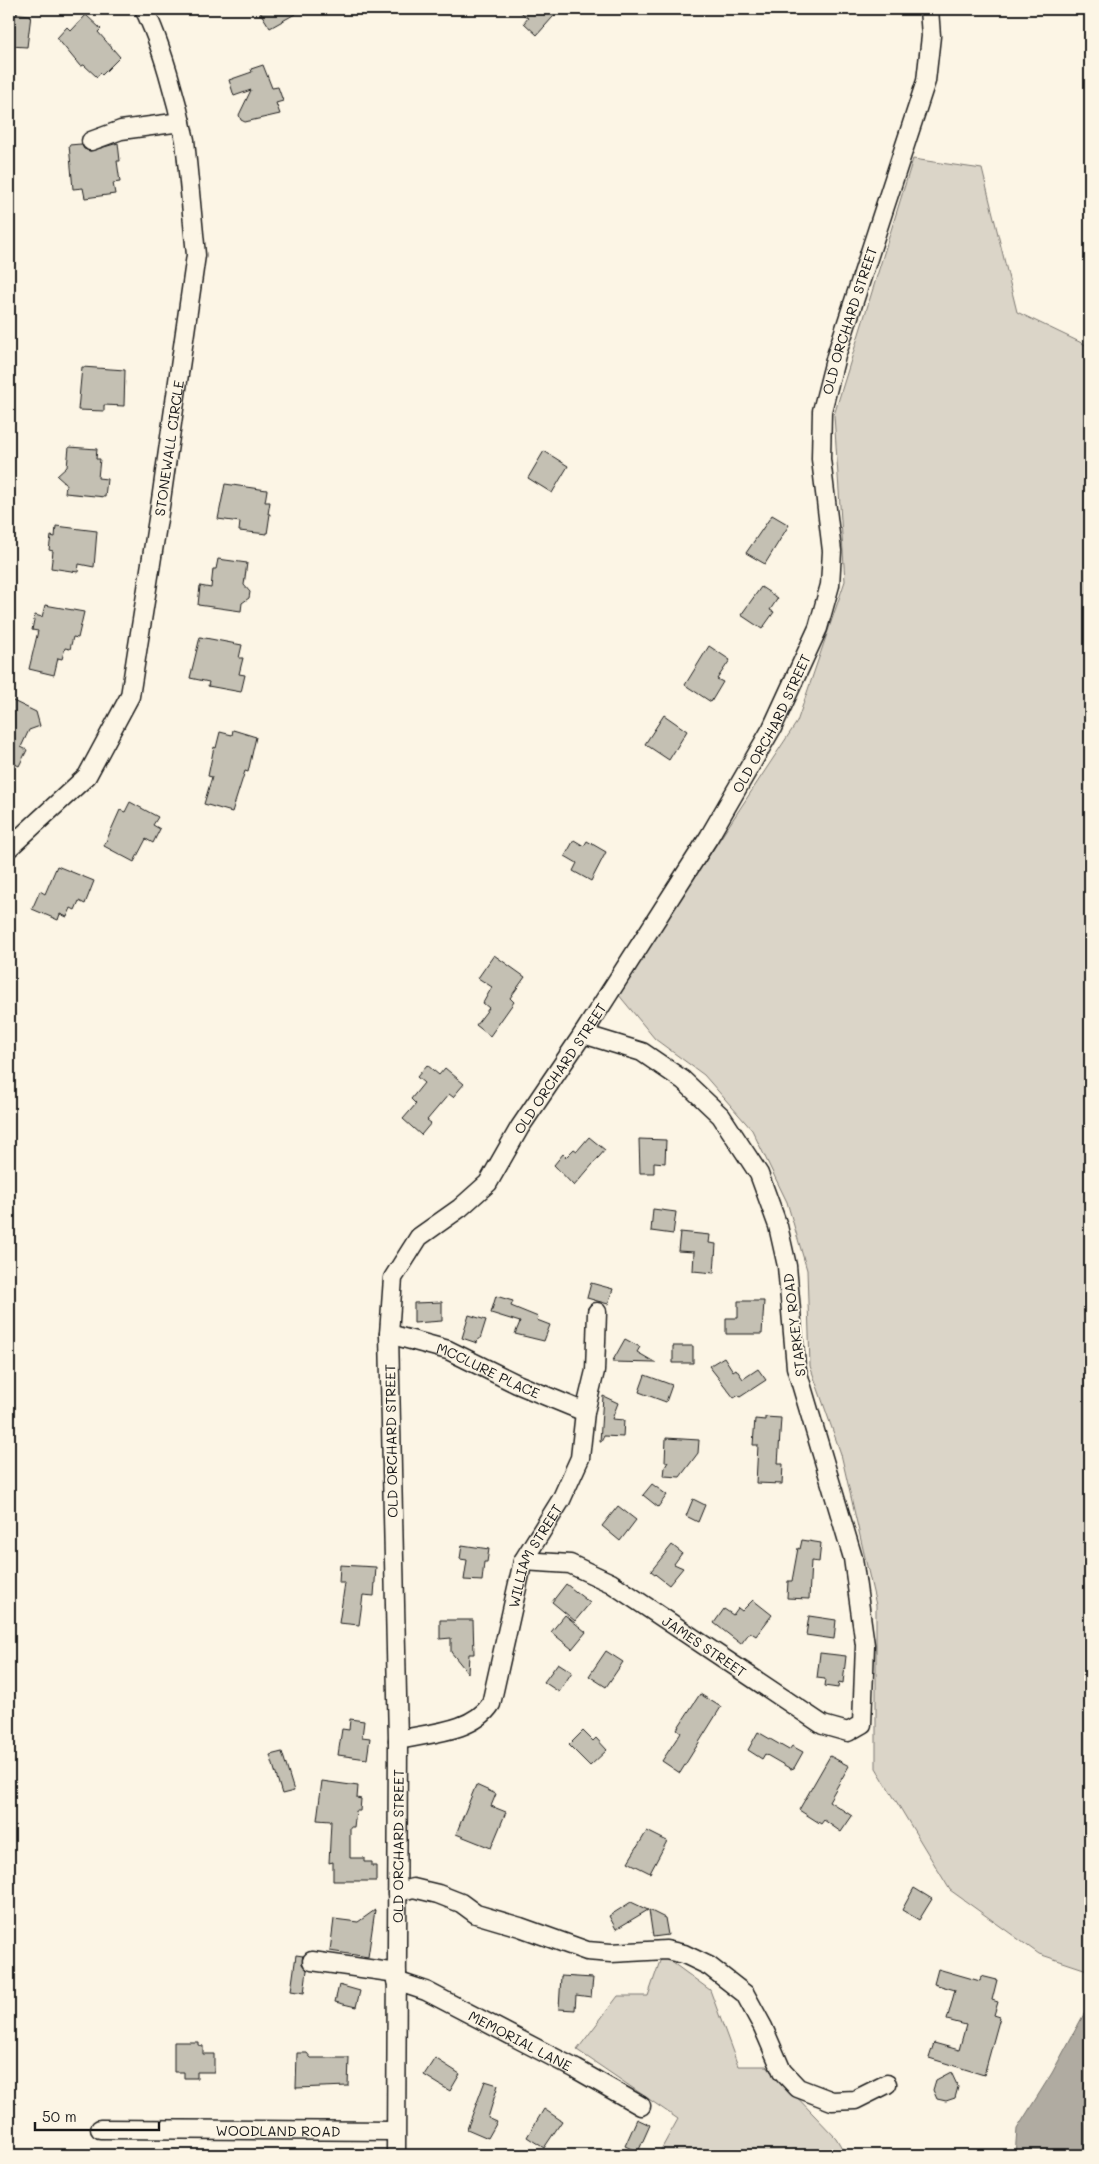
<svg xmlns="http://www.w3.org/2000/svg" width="1099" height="2164" font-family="Mali,sans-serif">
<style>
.green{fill:#dbd5c8;stroke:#7c7872}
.water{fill:#b0aba1;stroke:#75726c}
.building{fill:#c4c0b3;stroke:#1c1c1c}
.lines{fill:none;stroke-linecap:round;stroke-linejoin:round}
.minor-casing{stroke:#1c1c1c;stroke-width:21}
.minor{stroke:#fcf5e5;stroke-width:18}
.labels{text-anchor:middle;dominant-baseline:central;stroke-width:4;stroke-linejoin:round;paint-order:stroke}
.street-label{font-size:14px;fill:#1c1c1c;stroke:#fcf5e5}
</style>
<rect width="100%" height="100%" fill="#fcf5e5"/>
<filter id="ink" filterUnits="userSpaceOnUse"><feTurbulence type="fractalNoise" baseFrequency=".02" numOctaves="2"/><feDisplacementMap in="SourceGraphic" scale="10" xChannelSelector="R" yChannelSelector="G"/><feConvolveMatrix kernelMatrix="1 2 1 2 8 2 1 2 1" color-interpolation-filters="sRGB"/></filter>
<g filter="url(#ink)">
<!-- green -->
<path class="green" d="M913,159L982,169L1017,312L1090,347V1971L1039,1954L950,1890L876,1768V1605L841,1454L810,1366L807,1270L787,1202L752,1130L704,1075L655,1039L618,994L797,722L845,581L834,415Z
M662,1955L710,1990L738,2066H767L836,2138L846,2155H658L678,2119L577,2050L618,1996H648Z"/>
<!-- water -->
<path class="water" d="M1090,2003V2155H1015L1017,2129L1052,2073Z"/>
<!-- building -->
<path class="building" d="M258,9H304L270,28Z
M517,9H560L537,35L524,23L528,18Z
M9,13L31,15L27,47L9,46Z
M86,15L101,29L98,32L120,57L102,75L100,73L97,77L84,65L80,66L57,38L67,27L71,31Z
M263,65L272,88L278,87L283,101L276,103L280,114L245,122L241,120L239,115L251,90L234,96L229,80L252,72L251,69Z
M118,143L120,161H117L120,182L113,183L115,194L85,198L83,188L73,189L69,145L81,144L84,149L90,151Z
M82,367L125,370L124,406L104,405V411L78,410Z
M69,447L97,449L96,459H100L98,478L107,479L105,497L65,493L66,484L57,476L67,467Z
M544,451L568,466L552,493L528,478Z
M225,484L267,490L265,502H270L268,514H270L267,534L239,531L240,522L218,519Z
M772,515L789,525L765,564L746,553Z
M56,526L97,531L94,567L79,564L78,572L51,568L53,551L49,550L51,536L55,537Z
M218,559L247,563L244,585L250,592L249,598L242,603L241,611L198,605L200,586L211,588L213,569H216Z
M761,587L778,598L770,610L774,612L762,629L741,615Z
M45,605L84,612L78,638L73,637L70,649L65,648L62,659L58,658L54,675L29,669L38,631L32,630L35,615L42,617Z
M200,637L242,645L239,658H243L239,674L245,675L241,692L208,686L209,682L190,678Z
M709,646L730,660L717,679L723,682L711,702L685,685Z
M9,699L36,712L40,726L29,730L21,747L27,750L19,766L13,763L9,771Z
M664,715L687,731L669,760L645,744Z
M233,730L256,737L248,772L245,771L232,812L204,804L212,777L208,776L214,747L216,748L220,732L232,735Z
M130,802L158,817L153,825L160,829L153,843L146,839L134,862L104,846L120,810L125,812Z
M574,840L584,846L587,841L606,852L591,881L573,871L577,863L565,856Z
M57,866L94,881L85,904L79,901L75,910L71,908L67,917L60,914L58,920L32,909L40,891L45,894Z
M494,955L525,977L510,998L514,1002L490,1036L476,1025L489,1008L483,1003L492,987L478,978Z
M427,1065L439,1075L445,1068L464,1084L453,1097L449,1094L427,1120L431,1123L421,1135L403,1119L416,1104L411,1099L424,1083L417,1077Z
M589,1137L605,1150L574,1186L554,1165L563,1154L566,1157L574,1149L577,1151Z
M639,1139L666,1140L665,1163L654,1162V1173H640Z
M653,1209L676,1212L673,1234L651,1231Z
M680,1232L710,1235L709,1243L716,1244L714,1273L693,1271L694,1252L678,1251Z
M591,1283L613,1289L608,1304L587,1298Z
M496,1296L513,1301L511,1306L538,1317L537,1320L550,1325L544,1341L515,1334L520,1322L491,1313Z
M738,1301H764L762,1334H726V1318H738Z
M442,1302V1321L414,1323V1303Z
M469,1315L486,1320L480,1339H478L477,1343L462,1338Z
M625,1339L640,1347L637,1352L656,1363L612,1362Z
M673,1346H693V1363H673Z
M724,1357L733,1371L736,1369L743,1379L758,1369L766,1380L740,1397L739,1395L734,1398L709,1366Z
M645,1375L672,1385L666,1402L639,1392Z
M603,1396L618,1403L612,1419L624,1420L623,1437L604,1436L601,1442H600Z
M765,1417L781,1418L778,1464H783L782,1484L756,1483L758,1445H753L755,1419L765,1420Z
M666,1438L699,1440L698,1453L680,1477L664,1476L665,1467L668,1462H665Z
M652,1484L667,1495L658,1507L643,1495Z
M693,1499L705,1505L698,1522L686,1516Z
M618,1506L636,1520L620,1541L602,1526Z
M802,1540L821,1543L819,1562L811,1561L809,1599L787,1598L788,1581H792L798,1548L800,1549Z
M462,1545L489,1549L487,1562H484L482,1581L464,1580L467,1560L460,1559Z
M672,1545L682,1553L674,1564L683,1568L669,1585L651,1571Z
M340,1565L376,1567L374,1596L363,1595L359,1625L339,1623L345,1583H339Z
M566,1584L590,1603L575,1621L552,1602Z
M753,1600L772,1615L756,1636L750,1632L741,1644L714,1623L724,1609L733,1615L738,1608L742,1611Z
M565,1615L586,1632L572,1649L551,1632Z
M809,1616L836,1620L834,1639L806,1635Z
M440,1620H473L474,1654H469L468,1673L451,1652V1638L440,1639Z
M606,1651L623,1662L606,1687L589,1676Z
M820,1653L846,1656L843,1683L839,1682L838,1688L824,1686L825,1679L817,1678Z
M558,1663L572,1672L559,1692L544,1682Z
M700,1694L721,1707L680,1773L662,1761L681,1732L677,1729Z
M350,1719L364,1721L362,1737L370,1738L367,1759L338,1755L342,1729L349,1730Z
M583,1731L593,1741L596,1738L607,1750L590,1766L569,1745Z
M758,1732L789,1750L792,1746L803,1752L794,1768L791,1769L765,1754L762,1759L748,1750Z
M282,1752L294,1791L282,1794L270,1755Z
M830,1756L849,1766L829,1801L852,1816L841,1832L824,1820L821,1824L799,1810Z
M322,1781L358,1786L357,1798L361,1799L360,1811H356L354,1827H350V1858H364V1862H372V1866H376V1881H333V1862L329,1863L331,1821L317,1820Z
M476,1785L496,1794L491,1806L506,1812L491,1848L456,1834Z
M647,1831L667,1841L650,1873L628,1862Z
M914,1888L932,1899L919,1920L902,1910Z
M631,1902L648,1910L616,1929L609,1916Z
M375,1910L368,1957L330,1951L334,1919L358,1922Z
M649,1910L665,1918L668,1935L653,1937Z
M296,1955L303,1956L302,1964L307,1970L304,1993L291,1991Z
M938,1969L980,1981L981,1976L997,1980L992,2000L998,2002L994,2015L1000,2017L984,2075L929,2058L934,2043L959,2050L966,2025L947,2020L955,1990L934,1984Z
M561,1976L593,1978L591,1997L576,1995L575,2010L559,2009Z
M339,1985L360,1991L356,2007L335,2002Z
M174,2042H198V2045L203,2046V2054H214V2072H197V2078H184V2072H174Z
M297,2053H307L311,2058H349L348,2086L296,2088Z
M435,2058L460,2074L450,2091L424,2075Z
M951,2072L958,2087L955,2098L946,2101L937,2099L933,2090L936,2080Z
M485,2081L498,2085L488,2118L497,2122L488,2138L467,2129Z
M544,2109L562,2121L544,2148L527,2137Z
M637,2119L650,2125L638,2152L625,2146Z"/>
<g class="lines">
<!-- minor casing -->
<g class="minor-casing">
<g id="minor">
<path d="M91,141L121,130L181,122"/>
<path id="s1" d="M9,848L87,776L130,696L161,500L196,255L185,140C177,102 161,42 144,9"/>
<path id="s2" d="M389,1334L448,1350L517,1384L585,1412"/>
<path id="s3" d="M523,1561L570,1564L611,1583L823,1725L848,1732L862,1724L865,1645L853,1558L796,1367L787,1266L778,1226L759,1174L721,1116L683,1080L642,1052L583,1034"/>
<path id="s4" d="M398,1740C429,1733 473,1732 491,1704L523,1561L561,1500L580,1458L585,1412L595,1371L597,1312"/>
<path d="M397,1893L413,1888L438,1894L461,1903L476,1914L520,1927L587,1951L611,1953L666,1950L684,1954L709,1966L745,1994L763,2027L782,2071L798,2088L832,2101L855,2100L887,2084"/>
<path d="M312,1961L397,1973"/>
<path id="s5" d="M396,1981L426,1991L576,2069L641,2106"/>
<path id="s6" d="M100,2129L395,2131"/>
<path id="s7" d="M396,2155L398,1740L389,1334L393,1278L419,1237L460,1208L488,1183L520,1127L583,1034L709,837L772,728L818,628L830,585L832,551L821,459L822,411L836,356L926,81L931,36L929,9"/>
</g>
</g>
<!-- minor -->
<use href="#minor" class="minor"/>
</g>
</g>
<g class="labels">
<!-- street labels -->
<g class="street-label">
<text stroke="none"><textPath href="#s7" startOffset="1974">OLD ORCHARD STREET</textPath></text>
<text stroke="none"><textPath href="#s1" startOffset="448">STONEWALL CIRCLE</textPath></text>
<text stroke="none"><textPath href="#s7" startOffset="1554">OLD ORCHARD STREET</textPath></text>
<text stroke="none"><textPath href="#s7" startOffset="1149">OLD ORCHARD STREET</textPath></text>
<text transform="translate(794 1325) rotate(-97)">STARKEY ROAD</text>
<text stroke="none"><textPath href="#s2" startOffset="106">MCCLURE PLACE</textPath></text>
<text transform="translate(391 1441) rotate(-91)">OLD ORCHARD STREET</text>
<text stroke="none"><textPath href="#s4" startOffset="258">WILLIAM STREET</textPath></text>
<text stroke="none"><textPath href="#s3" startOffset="205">JAMES STREET</textPath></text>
<text stroke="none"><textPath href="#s7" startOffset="309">OLD ORCHARD STREET</textPath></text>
<text stroke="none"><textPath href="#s5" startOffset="138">MEMORIAL LANE</textPath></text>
<text stroke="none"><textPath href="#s6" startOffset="178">WOODLAND ROAD</textPath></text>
</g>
</g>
<!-- margin -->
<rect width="1099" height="2164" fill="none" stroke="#fcf5e5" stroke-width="30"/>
<rect x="15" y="15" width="1069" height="2134" fill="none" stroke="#1c1c1c" stroke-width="2" filter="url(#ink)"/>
<!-- scale -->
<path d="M35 2122v8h124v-8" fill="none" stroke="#1c1c1c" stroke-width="2.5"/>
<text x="42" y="2122" font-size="15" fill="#1c1c1c" stroke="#fcf5e5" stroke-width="4" paint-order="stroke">50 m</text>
</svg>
